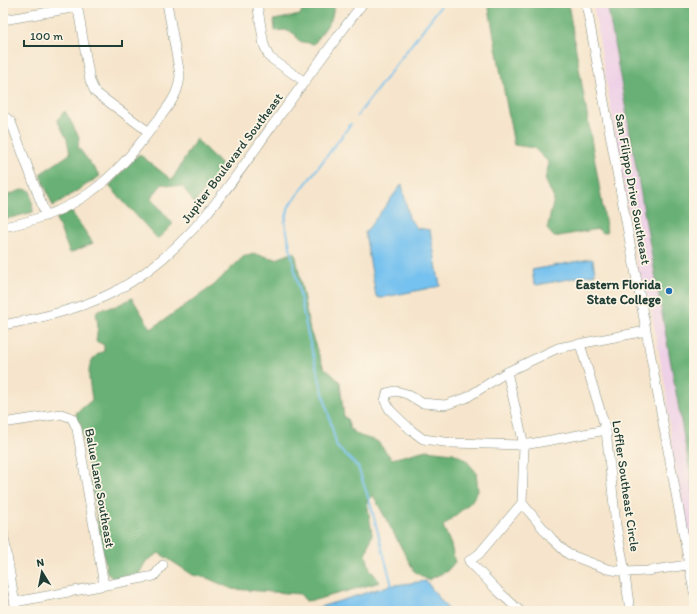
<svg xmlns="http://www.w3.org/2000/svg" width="697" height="614" font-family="Itim,sans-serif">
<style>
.built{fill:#eed0e7}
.forest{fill:#68b075;stroke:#447654}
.water{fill:#75c1ef;stroke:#4a7f92}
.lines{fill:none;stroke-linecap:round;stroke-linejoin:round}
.stream{stroke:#75c1ef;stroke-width:2}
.minor-casing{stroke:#8a9180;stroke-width:10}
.minor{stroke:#fff;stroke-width:9}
.poi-dot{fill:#1f6fb2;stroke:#fcf5e5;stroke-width:1.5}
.labels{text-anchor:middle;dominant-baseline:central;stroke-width:3.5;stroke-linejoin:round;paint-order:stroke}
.street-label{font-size:13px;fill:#1f3d34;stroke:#fcf5e5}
.poi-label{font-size:13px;font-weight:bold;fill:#1f3d34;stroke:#fcf5e5;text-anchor:end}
</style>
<rect width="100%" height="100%" fill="#fcf5e5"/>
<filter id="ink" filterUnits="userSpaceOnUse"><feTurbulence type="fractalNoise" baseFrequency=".025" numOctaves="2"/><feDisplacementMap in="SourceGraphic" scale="8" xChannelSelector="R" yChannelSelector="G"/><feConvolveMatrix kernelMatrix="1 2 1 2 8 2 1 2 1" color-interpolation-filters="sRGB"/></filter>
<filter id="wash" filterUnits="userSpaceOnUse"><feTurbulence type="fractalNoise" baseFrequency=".012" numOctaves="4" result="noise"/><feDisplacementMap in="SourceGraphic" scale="16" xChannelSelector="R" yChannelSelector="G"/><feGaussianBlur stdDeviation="0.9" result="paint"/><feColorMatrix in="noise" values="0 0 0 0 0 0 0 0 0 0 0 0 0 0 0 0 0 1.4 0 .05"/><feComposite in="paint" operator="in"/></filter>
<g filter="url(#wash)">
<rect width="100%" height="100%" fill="#f6e5cc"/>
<!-- built -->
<path class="built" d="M593,3H694V552L689,548L672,448L666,390L651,309L639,273Z"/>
<!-- forest -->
<path class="forest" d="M305,3H335L331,20L314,44L298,41L295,34L285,30L275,31L274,20L300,15Z
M488,3H568L607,232L602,233L598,229L554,237L547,229L554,199L545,179L549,163L534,148L514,145Z
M607,3H694V494Z
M65,111L79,137L78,147L100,176L53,206L40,174L70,154L67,139L57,120Z
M196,139L224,168L194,203L183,187L162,184L151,198L173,224L158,239L109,186L139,154L172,180Z
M24,189L31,191L33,212L3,220V197Z
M71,211L93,243L70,253L56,219Z
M295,252L310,331L323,366L340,382L344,418H347L350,429L360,436L377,441L392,459L426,450L453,453L465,459L476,472L478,491L471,502L443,526L451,545L455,562L447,571L428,580L414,571L373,495L367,501L372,534L366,555L370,569L380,582L315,600L306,601L300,594L232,589L207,578L193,575L159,553L146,561L139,574L112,578L107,573L80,422L77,420L76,413L92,400C90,381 82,360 104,351V345L96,341L98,325L96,313L98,310L116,306L132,298L151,329L213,286L244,256L255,254L276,259Z"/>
<!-- water -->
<path class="water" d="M402,184L409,218L417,228L430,230L440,286L380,298L376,296L365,233Z
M590,259L593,260L595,274L537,285L534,283L532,270Z
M426,581L449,611H307L388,586Z"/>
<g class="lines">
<!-- stream -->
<path class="stream" d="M357,116L443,3
M351,124L289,206L285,222L308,335L337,447L358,467L371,506L392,586"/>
</g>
</g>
<g filter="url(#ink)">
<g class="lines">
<!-- minor casing -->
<g class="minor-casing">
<path id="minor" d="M77,3L90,81L95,92L149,132
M257,3L264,45L269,57L305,82
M586,3L694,592
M3,20L78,7
M3,115L11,122L46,216
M3,227C75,214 113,182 154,125C166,109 179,96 180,75L167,3
M3,325C41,318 81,309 116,291C186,252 224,193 269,130C300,88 331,45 363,3
M580,344L606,430L616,525L623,561L630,611
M507,372L524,445L522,503L479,554L469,561L498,591L520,611
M3,423L61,414L72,418L77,429L104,585
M606,430L524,445L452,443L423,439L411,430L390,410L385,401L387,393L396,391L407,394L422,403L445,405L466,398L507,372L558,348L646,331
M522,503L552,539L568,554L607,569L625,572L647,571L694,564
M3,531L16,611
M15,602L154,576L163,565"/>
</g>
<!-- minor -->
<use href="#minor" class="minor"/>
</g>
</g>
<!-- markers -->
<circle class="poi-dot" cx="669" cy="291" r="4"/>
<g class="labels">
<!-- street labels -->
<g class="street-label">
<text transform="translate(232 158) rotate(-53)">Jupiter Boulevard Southeast</text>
<text transform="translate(633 189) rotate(80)">San Filippo Drive Southeast</text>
<text transform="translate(626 486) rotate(82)">Loffler Southeast Circle</text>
<text transform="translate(100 488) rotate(80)">Balue Lane Southeast</text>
</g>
<!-- poi labels -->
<g class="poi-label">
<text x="661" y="284">Eastern Florida<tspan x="661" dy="15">State College</tspan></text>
</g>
</g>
<!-- margin -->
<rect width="697" height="614" fill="none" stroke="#fcf5e5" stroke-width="16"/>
<!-- north arrow -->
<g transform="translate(42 572) rotate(350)" stroke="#fcf5e5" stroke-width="3" paint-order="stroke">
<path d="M0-3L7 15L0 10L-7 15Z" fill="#1f3d34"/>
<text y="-6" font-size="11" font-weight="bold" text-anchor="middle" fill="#1f3d34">N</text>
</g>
<!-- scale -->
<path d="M24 40v6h98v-6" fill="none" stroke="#1f3d34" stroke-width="2"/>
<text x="30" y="40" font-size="12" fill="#1f3d34" stroke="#fcf5e5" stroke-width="3" paint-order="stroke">100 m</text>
</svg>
